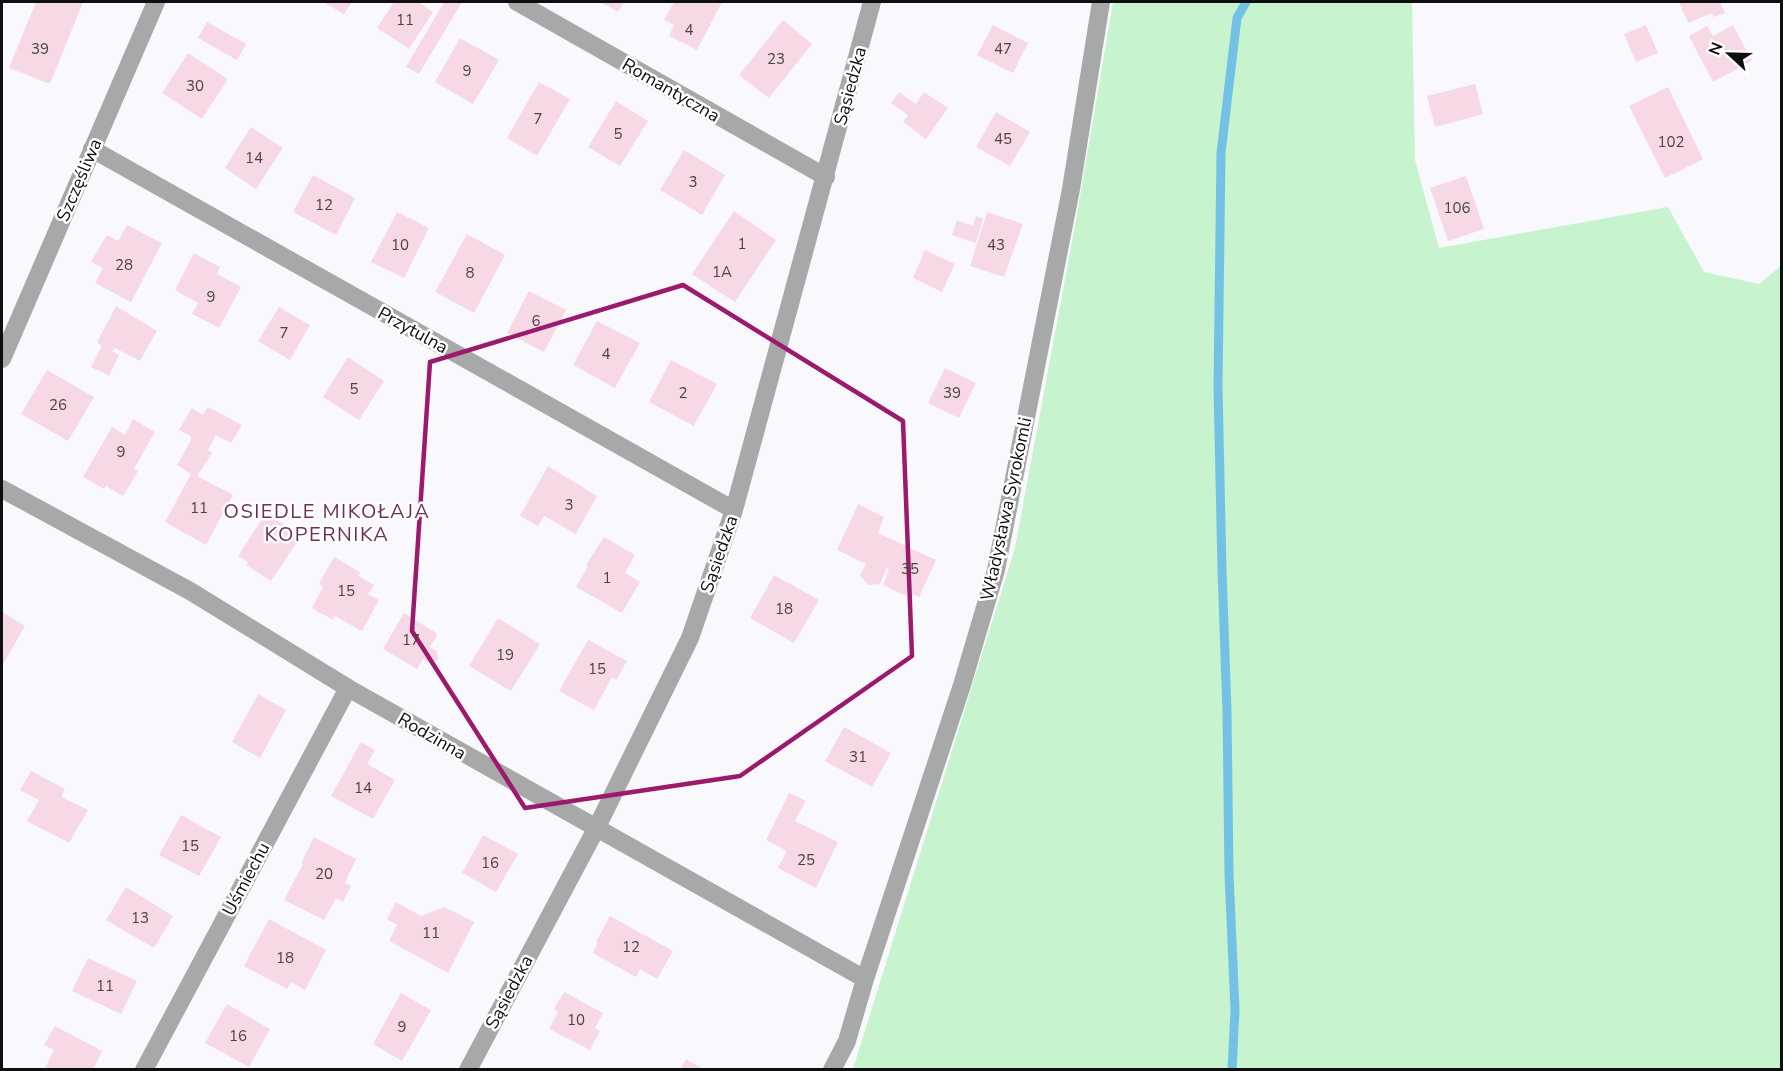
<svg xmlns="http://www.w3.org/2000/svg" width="1783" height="1071" font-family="'Nunito Sans',sans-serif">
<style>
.green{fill:#c7f3cf}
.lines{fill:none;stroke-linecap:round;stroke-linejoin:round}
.stream{stroke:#73c2e6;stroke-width:9}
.building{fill:#f7d9e6}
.minor{stroke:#a7a9a9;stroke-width:18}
.marked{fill:none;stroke:#9b1a6e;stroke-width:4.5;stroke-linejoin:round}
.labels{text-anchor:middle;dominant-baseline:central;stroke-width:5;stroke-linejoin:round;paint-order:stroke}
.number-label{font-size:15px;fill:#494246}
.street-label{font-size:18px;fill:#0f0f10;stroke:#fff}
.neighbourhood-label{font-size:20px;letter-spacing:1.5px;fill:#6d2f53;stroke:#fff}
</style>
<rect width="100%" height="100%" fill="#f9f8fc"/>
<!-- green -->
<path class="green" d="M1113,2H1412L1415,160L1439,248L1668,207L1704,272L1759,284L1781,266V1069H853L1015,548L1076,220Z"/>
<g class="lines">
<!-- stream -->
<path class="stream" d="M1232,1070L1235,1010L1229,874L1227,712L1222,570L1218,387L1221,153L1237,18L1246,2"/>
</g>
<!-- building -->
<path class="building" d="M36,2H83L50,84L9,68Z
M323,2H352L344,14Z
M394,2H418L433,12L409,49L377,28Z
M444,2H462L419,74L406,67Z
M600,2H624L618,12Z
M674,2H722L697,50L669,36L674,25L664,20Z
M1679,2H1720L1725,13L1713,17L1712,13L1688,23Z
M783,20L812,44L769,98L739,75Z
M207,22L246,44L237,60L198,38Z
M993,25L1028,43L1013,73L977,55Z
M1646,25L1658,53L1636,62L1624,34Z
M1733,25L1752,61L1713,82L1689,36L1707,26L1713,36Z
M460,38L499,60L473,104L435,82Z
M188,53L228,79L202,119L162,93Z
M539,82L570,99L537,156L507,138Z
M1475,84L1483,114L1435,127L1427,96Z
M1668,87L1703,159L1665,178L1629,106Z
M899,92L916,104L924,92L948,108L926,139L903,122L908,115L891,103Z
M616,101L648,121L620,166L588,147Z
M996,112L1030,132L1010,166L976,147Z
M251,127L283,148L256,189L225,168Z
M684,150L725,175L702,215L660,190Z
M313,175L355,198L336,235L293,212Z
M1466,176L1484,229L1448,241L1430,188Z
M734,211L776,240L735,302L692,274Z
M397,212L429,228L404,278L371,262Z
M987,212L1023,224L1004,277L970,266Z
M976,216L983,219L976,243L952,235L957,220L973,226Z
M127,225L162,243L131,302L95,283L103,268L91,262L107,235L118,241Z
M467,234L505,255L474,313L435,292Z
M925,250L955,264L942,292L913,278Z
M194,253L220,267L217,274L241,287L219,328L192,314L198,303L175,290Z
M529,291L566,310L544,352L507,333Z
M116,306L157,331L140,361L115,348L112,351L119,355L109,376L91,367L102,346L97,342Z
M279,307L310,325L290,360L258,341Z
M597,321L640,343L615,388L573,365Z
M348,357L384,381L359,420L323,397Z
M671,360L717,384L694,426L649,402Z
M945,368L976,383L959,418L928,403Z
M47,370L94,397L68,441L21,414Z
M208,407L242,425L231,443L216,435L208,450L212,453L197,476L233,495L206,545L165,522L191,474L177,465L191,440V436L179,430L192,408L203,415Z
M133,419L155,432L134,469L138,471L123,496L106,486L104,489L83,477L112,427L125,435Z
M548,466L597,496L576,534L544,516L538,526L520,516Z
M858,504L884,517L878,533L936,560L919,597L907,592L906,596L883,585L889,570L887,568L880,584L868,585L860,575L866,564L837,550Z
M266,513L301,536L271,581L246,565L248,562L238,556Z
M604,537L635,555L625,573L640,582L622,613L576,587L588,566L586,565Z
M334,557L360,572L358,576L374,585L368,594L379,600L362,631L335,616L333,620L312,608L323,587L319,584Z
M774,575L819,600L794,643L750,618Z
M2,612L25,626L2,666Z
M404,613L438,634L430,647L437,651L438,660L429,663L423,659L417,669L383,649Z
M498,618L540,644L511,691L469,666Z
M588,640L627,661L616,680L612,677L594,710L559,691Z
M258,694L286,710L260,758L232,742Z
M844,727L891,753L872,787L825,761Z
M361,742L375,750L367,764L395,780L373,819L331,796Z
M31,771L65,789L61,797L88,810L69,843L27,821L39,800L20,790Z
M789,793L806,801L795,821L838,842L816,888L778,868L787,851L766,840Z
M181,815L221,837L199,876L159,855Z
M483,835L518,854L496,892L462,873Z
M314,837L356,859L345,883L351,886L343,902L336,898L324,920L284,900L303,864L301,863Z
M126,887L173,916L154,948L106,920Z
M396,902L421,916L444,907L474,922L448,973L389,941L397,925L387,919Z
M610,916L673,951L657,979L640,969L636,977L593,953L598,943L596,942Z
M269,919L326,950L305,990L291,982L287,989L244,966Z
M88,958L137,981L121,1014L72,991Z
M564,992L603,1013L595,1028L600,1031L590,1050L549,1029L558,1012L554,1009Z
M401,993L431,1010L402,1061L373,1044Z
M227,1004L270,1029L249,1067L205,1043Z
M55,1026L102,1051L93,1070H44L54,1050L44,1045Z
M686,1059L705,1070H680Z"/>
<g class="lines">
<!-- minor -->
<path class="minor" d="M517,2L826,177
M92,149L734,510
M2,359L156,2
M2,489L190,591L348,688L865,979
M144,1070L348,688
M468,1070L596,829L690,638L734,510L872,2
M832,1070L847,1041L865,979L962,685L996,570L1071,189L1101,2"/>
</g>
<!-- marked area -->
<path class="marked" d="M683,285L903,421L912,656L740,776L525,808L412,631L430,362Z"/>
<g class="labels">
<!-- number labels -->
<g class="number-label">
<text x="405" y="20">11</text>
<text x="689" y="30">4</text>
<text x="40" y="49">39</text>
<text x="1003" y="49">47</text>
<text x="776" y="59">23</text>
<text x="467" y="71">9</text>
<text x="195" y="86">30</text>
<text x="538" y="119">7</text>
<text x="618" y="134">5</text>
<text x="1003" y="139">45</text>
<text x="1671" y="142">102</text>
<text x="254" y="158">14</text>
<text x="693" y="182">3</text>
<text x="324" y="205">12</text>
<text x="1457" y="208">106</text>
<text x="742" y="244">1</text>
<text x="400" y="245">10</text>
<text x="996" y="245">43</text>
<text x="124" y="265">28</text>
<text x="722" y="272">1A</text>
<text x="470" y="273">8</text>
<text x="211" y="297">9</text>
<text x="536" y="321">6</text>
<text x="284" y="333">7</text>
<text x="606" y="354">4</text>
<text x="354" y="389">5</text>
<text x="683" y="393">2</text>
<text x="952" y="393">39</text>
<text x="58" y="405">26</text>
<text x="121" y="452">9</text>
<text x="569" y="505">3</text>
<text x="199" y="508">11</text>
<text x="910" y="569">35</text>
<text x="607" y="578">1</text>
<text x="346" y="591">15</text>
<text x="784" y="609">18</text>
<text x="411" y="640">17</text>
<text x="505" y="655">19</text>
<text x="597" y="669">15</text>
<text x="858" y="757">31</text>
<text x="363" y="788">14</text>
<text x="190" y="846">15</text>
<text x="806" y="860">25</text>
<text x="490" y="863">16</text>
<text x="324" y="874">20</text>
<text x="140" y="918">13</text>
<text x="431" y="933">11</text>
<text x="631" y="947">12</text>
<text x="285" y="958">18</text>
<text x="105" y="986">11</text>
<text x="576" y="1020">10</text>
<text x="402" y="1027">9</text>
<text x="238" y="1036">16</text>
</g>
<!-- street labels -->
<g class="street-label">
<text transform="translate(850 86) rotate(-75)">Sąsiedzka</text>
<text transform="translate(671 90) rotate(30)">Romantyczna</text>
<text transform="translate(79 180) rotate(-67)">Szczęśliwa</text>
<text transform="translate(413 330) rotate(29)">Przytulna</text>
<text transform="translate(1006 509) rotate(-78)">Władysława Syrokomli</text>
<text transform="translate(719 554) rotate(-71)">Sąsiedzka</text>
<text transform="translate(432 736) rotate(30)">Rodzinna</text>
<text transform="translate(246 879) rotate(-62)">Uśmiechu</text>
<text transform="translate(509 992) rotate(-62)">Sąsiedzka</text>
</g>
<!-- neighbourhood labels -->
<g class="neighbourhood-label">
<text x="327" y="511">OSIEDLE MIKOŁAJA<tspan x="327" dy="23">KOPERNIKA</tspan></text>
</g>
</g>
<!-- border -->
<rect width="1783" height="1071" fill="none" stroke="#0f0f10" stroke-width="6"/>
<!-- north arrow -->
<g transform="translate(1729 54) rotate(292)" stroke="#ffffff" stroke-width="4.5" paint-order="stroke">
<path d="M0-4.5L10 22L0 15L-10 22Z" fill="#0f0f10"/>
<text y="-9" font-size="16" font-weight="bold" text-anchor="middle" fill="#0f0f10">N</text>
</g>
</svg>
